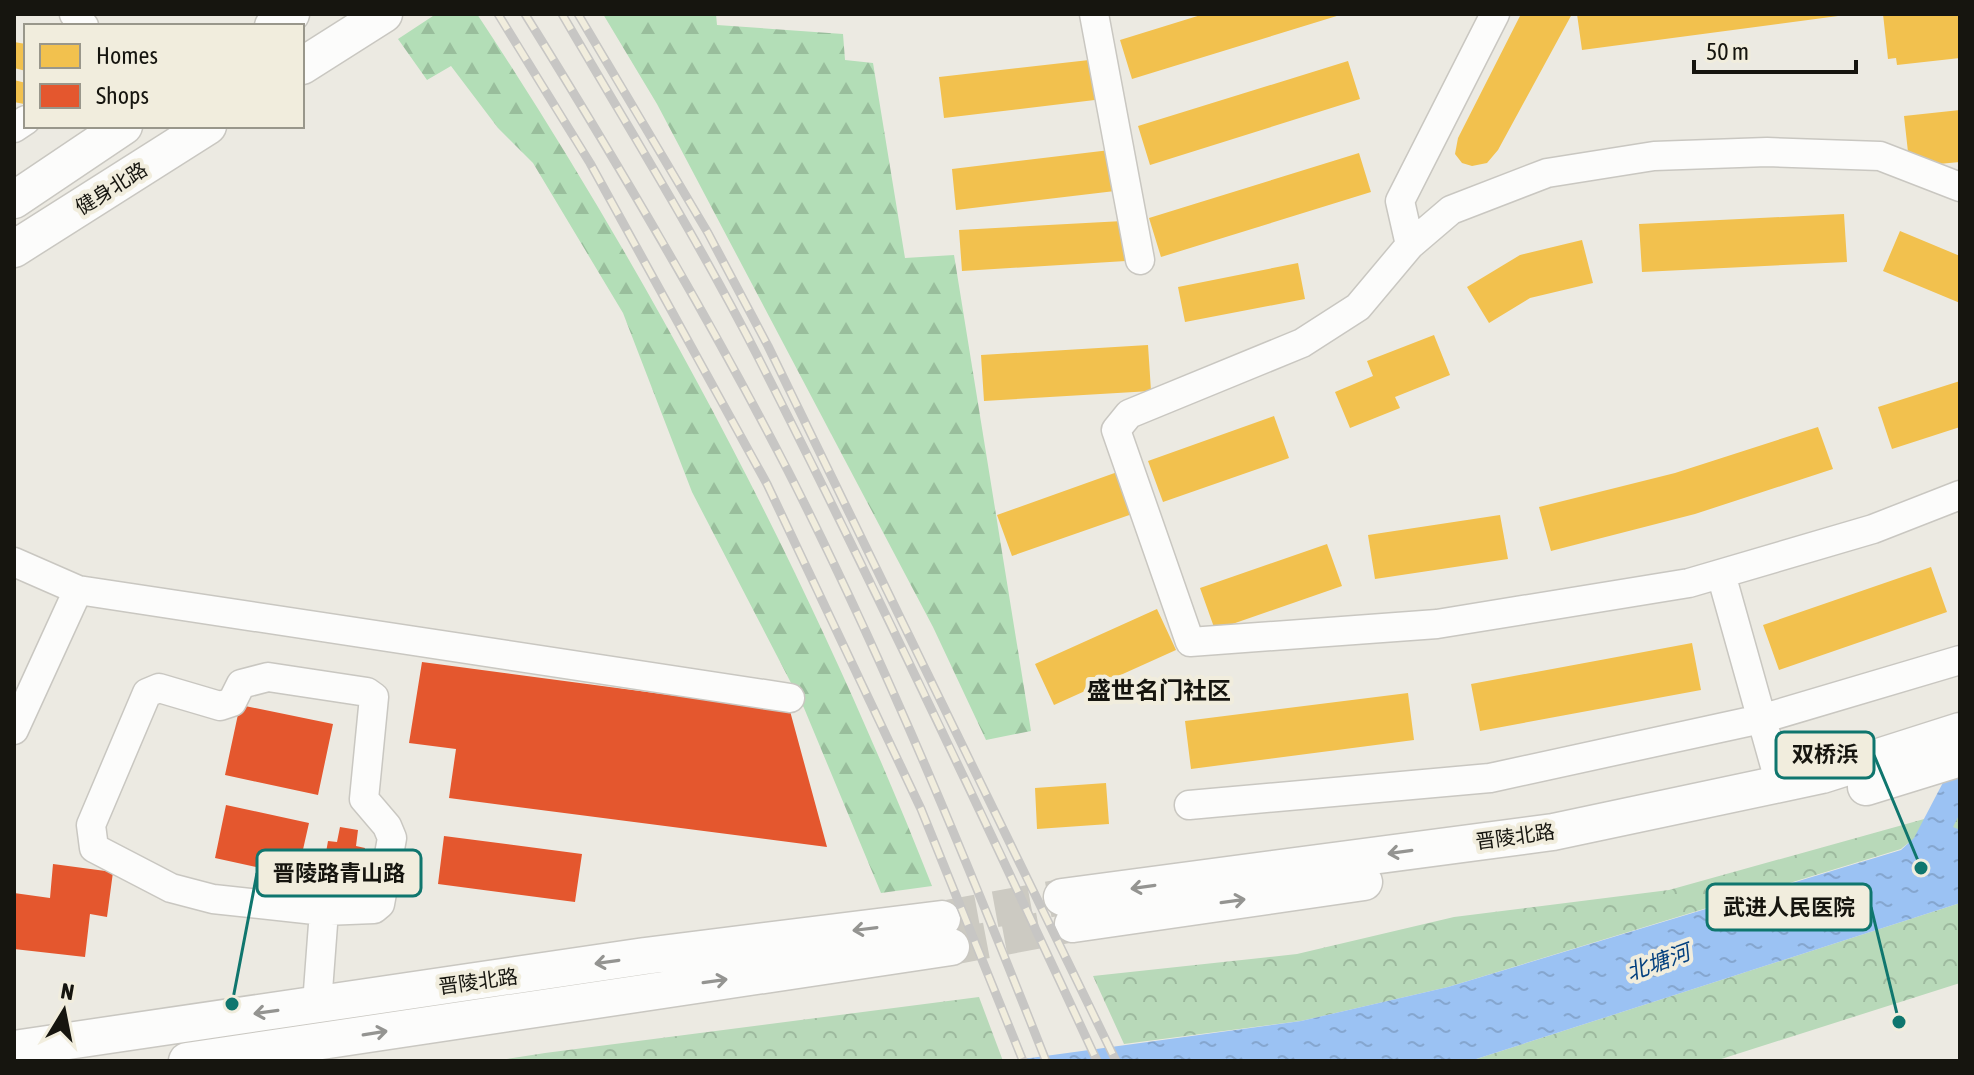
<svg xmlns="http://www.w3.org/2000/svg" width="1974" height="1075" font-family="'Asap Condensed','Noto Sans SC',sans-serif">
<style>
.forest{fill:url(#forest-firs)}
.park{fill:url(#park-crowns)}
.water{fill:url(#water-ripples)}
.homes{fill:#f2c14e}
.shops{fill:#e4572e}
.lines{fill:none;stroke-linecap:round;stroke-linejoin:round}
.major-tunnel{stroke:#cccac2;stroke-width:36;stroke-dasharray:36 18;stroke-linecap:butt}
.minor-casing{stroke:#c9c7c1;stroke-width:31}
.major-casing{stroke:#c9c7c1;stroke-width:39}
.minor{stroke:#fcfcfb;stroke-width:28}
.major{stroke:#fcfcfb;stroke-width:36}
.rail-casing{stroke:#c7c6c4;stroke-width:9}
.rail{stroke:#f1eddd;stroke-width:6;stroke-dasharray:18;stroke-linecap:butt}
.oneway{stroke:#949491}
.labels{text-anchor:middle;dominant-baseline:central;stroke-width:8;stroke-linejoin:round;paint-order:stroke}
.street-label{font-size:20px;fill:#16150f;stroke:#f1eddd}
.water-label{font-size:22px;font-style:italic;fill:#03407f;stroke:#f1eddd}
.quarter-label{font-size:24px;font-weight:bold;fill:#16150f;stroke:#f1eddd}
.leader{fill:none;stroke:#0f766e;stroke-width:3}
.callout-dot{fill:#0f766e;stroke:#f1eddd;stroke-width:3}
.callout{fill:#f1eddd;stroke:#0f766e;stroke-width:3}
.callout-label{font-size:22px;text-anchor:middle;font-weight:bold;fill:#16150f}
</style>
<defs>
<pattern id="forest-firs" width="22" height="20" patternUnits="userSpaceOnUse" patternTransform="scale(2)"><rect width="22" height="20" fill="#b3deb7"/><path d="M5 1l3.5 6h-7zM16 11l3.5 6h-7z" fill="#99be9c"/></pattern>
<pattern id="park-crowns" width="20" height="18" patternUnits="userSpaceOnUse" patternTransform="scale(2)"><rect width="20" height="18" fill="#b8d9b9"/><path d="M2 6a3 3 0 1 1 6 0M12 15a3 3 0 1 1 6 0" fill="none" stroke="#9db99e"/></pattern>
<pattern id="water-ripples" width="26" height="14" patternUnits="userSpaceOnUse" patternTransform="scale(2)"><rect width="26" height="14" fill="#9bc2f3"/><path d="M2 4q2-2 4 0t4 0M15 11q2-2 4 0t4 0" fill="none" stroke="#85a6cf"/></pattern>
</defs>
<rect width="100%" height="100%" fill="#eceae2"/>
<!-- forest -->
<path class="forest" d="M436,14H477C657,287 812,581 932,886L881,893L804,708L692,492L623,313L533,163L498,128L451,66L427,80L398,39Z
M603,14H716L717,25L843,34L845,60L873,63L905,258L954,255L1031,731L986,740L933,627L657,104Z"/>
<!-- park -->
<path class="park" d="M1960,809V830C1941,823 1914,837 1901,849L1448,987L1301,1021L1124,1044L1093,976L1297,954L1454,917L1669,890Z
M1960,903V983L1715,1061H1470Z
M979,997L1003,1061H494L545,1053Z"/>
<!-- water -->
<path class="water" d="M1960,750V813L1953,827L1960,830V903L1470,1061H1008L1301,1021L1448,987L1901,850L1914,838Z"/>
<!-- homes -->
<path class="homes" d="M1204,14H1340V15L1132,79L1120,40Z
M1521,14H1572L1498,150L1487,163L1472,166L1462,163L1455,154L1458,138Z
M1577,14H1838V16L1582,50Z
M1883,14H1960V58L1897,65L1896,58L1888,59Z
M14,42L26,44V71L14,68Z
M1098,59L1103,99L944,118L939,77Z
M1348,61L1360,99L1150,165L1138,126Z
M14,80L26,83L24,104L14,102Z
M1960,110V162L1917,166L1909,161L1904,116Z
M1110,150L1115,191L956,210L952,169Z
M1359,153L1371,192L1161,257L1149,218Z
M1844,214L1847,262L1642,272L1639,224Z
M1123,221L1126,261L962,271L959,230Z
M1900,231L1960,256V303L1883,271Z
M1582,240L1593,283L1530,298L1489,323L1467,287L1520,255Z
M1298,263L1305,299L1185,322L1178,287Z
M1434,335L1450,375L1395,397L1400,408L1350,428L1335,392L1373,376L1367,361Z
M1148,345L1151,391L984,401L981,355Z
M1960,381V427L1892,449L1878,407Z
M1274,416L1289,458L1163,502L1148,461Z
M1818,427L1833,469L1695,514L1551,551L1539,507L1675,473Z
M1123,470L1138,512L1012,556L997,515Z
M1500,515L1508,559L1375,579L1368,535Z
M1327,544L1342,586L1215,630L1200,588Z
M1931,567L1947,612L1779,670L1763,625Z
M1157,609L1176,650L1054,705L1035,664Z
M1692,643L1701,690L1480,731L1471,684Z
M1408,693L1414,740L1191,769L1185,721Z
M1106,783L1109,824L1037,829L1035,788Z"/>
<!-- shops -->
<path class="shops" d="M422,662L790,711L827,847L449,798L456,749L409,743Z
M240,705L333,724L318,795L225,775Z
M226,805L309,823L297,876L215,858Z
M340,827L358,830L356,846L365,848L358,887L321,881L328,841L337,842Z
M444,836L582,854L575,902L438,884Z
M53,864L113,872L107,917L90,914L85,957L14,949V893L50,898Z"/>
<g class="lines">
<!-- major-tunnel -->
<path class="major-tunnel" d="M942,919L1062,897
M951,947L1073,924"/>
<!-- minor casing -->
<g class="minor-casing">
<path id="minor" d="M74,14L84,26
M1094,14L1140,260
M14,128L26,120
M1960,187L1880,156L1767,152L1654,156L1547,173L1451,210L1410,245L1358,307L1302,343L1129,414L1116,430L1190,642L1437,624L1689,583L1873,529L1960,495
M1410,245L1400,201L1495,14
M14,562L78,590L790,698
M1721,574L1780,784
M14,730L78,590
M1189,805L1490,778L1761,719L1960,660
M317,1004L324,911L213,899L171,888L94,848L91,825L147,693L159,688L220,706L232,702L241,684L268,677L367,692L374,697L364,799L387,826L392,838L380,904L374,909L324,911"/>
</g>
<!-- major casing -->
<g class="major-casing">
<path id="major" d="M273,26L291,14
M302,66L384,14
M14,200L124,126
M14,249L208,126
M1866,787L1960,758
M1062,897L1553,832L1822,775L1960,731
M1073,924L1364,882
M14,1049L645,956L942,919
M187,1061L951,947"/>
</g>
<!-- minor -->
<use href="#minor" class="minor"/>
<!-- major -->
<use href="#major" class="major"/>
<!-- rail casing -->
<g class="rail-casing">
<path id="rail" d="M498,14L590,163L767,484L921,809L1023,1061
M525,14C617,162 707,314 787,469C885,661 967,861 1046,1061
M562,14C628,127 697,238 757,355C875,587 987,824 1097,1061
M578,14L708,233L768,346L1116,1061"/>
</g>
<!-- rail -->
<use href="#rail" class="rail"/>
</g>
<!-- one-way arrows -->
<defs><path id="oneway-shaft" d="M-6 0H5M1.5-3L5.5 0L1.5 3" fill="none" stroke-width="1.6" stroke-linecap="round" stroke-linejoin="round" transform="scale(2)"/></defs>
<g class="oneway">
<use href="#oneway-shaft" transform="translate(1400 852) rotate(172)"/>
<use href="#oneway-shaft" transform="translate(1143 887) rotate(172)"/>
<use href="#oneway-shaft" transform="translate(1233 901) rotate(-8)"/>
<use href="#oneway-shaft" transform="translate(865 929) rotate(173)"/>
<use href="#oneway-shaft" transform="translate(607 962) rotate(172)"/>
<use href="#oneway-shaft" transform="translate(715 981) rotate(-8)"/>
<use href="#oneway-shaft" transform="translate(266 1012) rotate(172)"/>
<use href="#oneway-shaft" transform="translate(375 1033) rotate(-9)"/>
</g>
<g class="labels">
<!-- street labels -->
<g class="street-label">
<text transform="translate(111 188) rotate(-32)">健身北路</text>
<text transform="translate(1515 836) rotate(-8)">晋陵北路</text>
<text transform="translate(478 981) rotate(-8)">晋陵北路</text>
</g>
<!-- water labels -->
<g class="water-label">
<text transform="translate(1658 962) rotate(-20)">北塘河</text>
</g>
<!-- quarter labels -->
<g class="quarter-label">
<text x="1159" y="690">盛世名门社区</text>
</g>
</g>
<!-- callouts -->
<path class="leader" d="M1921 868L1874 755M232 1004L257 873M1899 1022L1871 907"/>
<g class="callout-dot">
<circle cx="1921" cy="868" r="8"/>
<circle cx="232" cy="1004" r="8"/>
<circle cx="1899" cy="1022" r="8"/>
</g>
<g class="callout">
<rect x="1776" y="732" width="98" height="46" rx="8"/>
<rect x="257" y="850" width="164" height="46" rx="8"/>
<rect x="1707" y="884" width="164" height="46" rx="8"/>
</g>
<g class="callout-label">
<text x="1825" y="762">双桥浜</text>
<text x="339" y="881">晋陵路青山路</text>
<text x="1789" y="915">武进人民医院</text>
</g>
<!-- border -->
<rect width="1974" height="1075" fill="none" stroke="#16150f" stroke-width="32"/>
<!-- legend -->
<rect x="24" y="24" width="280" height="104" fill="#f1eddd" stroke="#99978b" stroke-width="2"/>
<rect x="40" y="44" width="40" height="24" fill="#f2c14e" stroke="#99978b" stroke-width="2"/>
<text x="96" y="64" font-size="24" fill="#16150f">Homes</text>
<rect x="40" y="84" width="40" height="24" fill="#e4572e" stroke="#99978b" stroke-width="2"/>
<text x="96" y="104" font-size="24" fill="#16150f">Shops</text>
<!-- north arrow -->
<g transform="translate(64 1011) rotate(10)" stroke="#f1eddd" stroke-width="6" paint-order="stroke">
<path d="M0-6L14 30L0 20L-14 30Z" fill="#16150f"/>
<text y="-12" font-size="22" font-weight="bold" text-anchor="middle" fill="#16150f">N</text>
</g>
<!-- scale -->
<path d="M1694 60v12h162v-12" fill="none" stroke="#16150f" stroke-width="4"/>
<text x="1706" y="60" font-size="24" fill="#16150f" stroke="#f1eddd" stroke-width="6" paint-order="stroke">50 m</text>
</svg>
